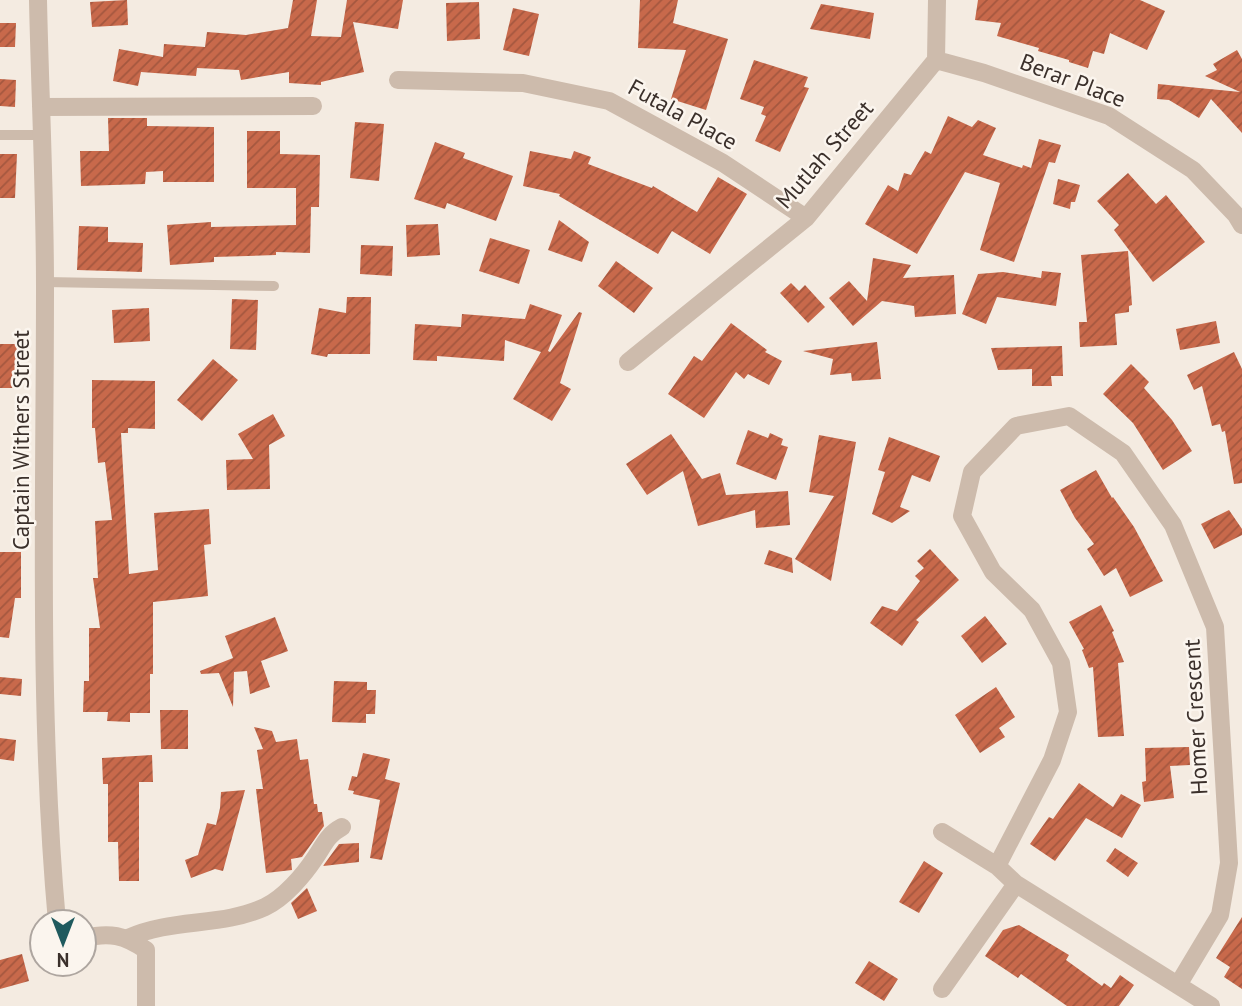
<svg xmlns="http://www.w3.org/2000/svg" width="1242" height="1006" font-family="'PT Sans',sans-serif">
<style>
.building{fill:url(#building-hatch)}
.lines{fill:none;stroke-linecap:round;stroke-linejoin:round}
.service{stroke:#cdbbac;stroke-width:10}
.minor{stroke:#cdbbac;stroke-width:18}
.labels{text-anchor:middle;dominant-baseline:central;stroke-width:5;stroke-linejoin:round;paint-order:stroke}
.street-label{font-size:23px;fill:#3b302b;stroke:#fbf5ee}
</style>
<defs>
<pattern id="building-hatch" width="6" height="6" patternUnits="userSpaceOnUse" patternTransform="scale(1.75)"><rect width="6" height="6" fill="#c8694b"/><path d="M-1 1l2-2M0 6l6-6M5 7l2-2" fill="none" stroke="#a4573f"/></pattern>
</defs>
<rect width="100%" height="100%" fill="#f4ebe1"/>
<!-- building -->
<path class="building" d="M127,0L128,25L92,27L90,2Z
M293,0H317L311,36L341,37L347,0H403L398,29L353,22L364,72L321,82V85L289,83V72L241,80L239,70L197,68L196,76L141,72L138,86L113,81L119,49L163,57L164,44L205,47L207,32L246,35L288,28Z
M640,0H678L673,23L728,39L706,110L671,99L686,50L638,48Z
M978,0H1140L1165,11L1147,50L1110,33L1104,54L1093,51L1088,68L1069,62V60L1038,51L1039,48L997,36L1001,23L975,20Z
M479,2L480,39L447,41L446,3Z
M821,4L874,13L870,39L810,29Z
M513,8L539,14L529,56L503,50Z
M0,23H16L15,47H0Z
M1237,50L1242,59V133L1211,99L1199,118L1169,100L1157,99L1158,84L1240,92L1205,76L1217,70L1213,64Z
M754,60L808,77L804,87L809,88L780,152L755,141L766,116L761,114L764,107L740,99Z
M0,79L16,80L15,107L0,106Z
M948,116L972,127L978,120L996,128L983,155L1022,168L1023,165L1031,168L1039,139L1061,145L1055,163L1049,162L1014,262L980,250L1000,183L965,172L917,254L865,224L888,185L898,191L904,173L911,175L925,151L931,154Z
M108,118H147V126L214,127V182H163V171L146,172L145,184L81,186L80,151H109Z
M355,122L384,124L379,181L350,178Z
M247,131H280V154L320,155L319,207H311L310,253L276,252V255L214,257V262L170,265L167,225L211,222V227L296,225V188H247Z
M435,142L465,153L463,158L513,176L496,221L447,203L445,209L414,199Z
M530,151L571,159L574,151L591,157L588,164L652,188L653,186L697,212L718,177L747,194L710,254L672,231L658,254L559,196L560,194L523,186Z
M0,154H17L15,198H0Z
M1128,173L1156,204L1166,195L1205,242L1153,282L1114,230L1119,225L1097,201Z
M1058,179L1080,185L1075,202H1071L1070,209L1053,204Z
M559,220L589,242L582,262L548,250Z
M438,224L440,255L407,257L406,225Z
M79,226L108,227V242L143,243L142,272L77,270Z
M490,238L530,250L519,284L479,271Z
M361,245L393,246L392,276L360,274Z
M1128,251L1132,305L1129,306V312L1115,314L1117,345L1080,347L1079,322H1087L1081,255Z
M873,258L911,265L903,278L954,275L956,314L915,317L914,306L882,301L853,326L829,298L849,281L867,301Z
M616,261L653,288L634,313L598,286Z
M1042,271L1061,273L1056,306L997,297L986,324L962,314L978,274L1003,272L1041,278Z
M791,283L799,291L805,285L825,307L808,323L780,293Z
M347,297H371L370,354H328L327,357L311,354L319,308L346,313Z
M232,299L258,300L256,350L230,349Z
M530,304L562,315L548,351L550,352L579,312L582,313L560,383L571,389L552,421L513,399L541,352L505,340L504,361L437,356V361L413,360L415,324L461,327L462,314L525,319Z
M149,308L150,341L114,343L112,310Z
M1216,321L1220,343L1180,350L1176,329Z
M731,323L767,350L765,352L782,361L769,385L748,374L744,379L736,372L704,418L668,394L694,356L702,361Z
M877,342L881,379L852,381L851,373L830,375L833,359L803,351Z
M0,344H17L16,388H0Z
M1062,346L1063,376H1051L1052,386H1032V369L998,370L991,348Z
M1234,352L1242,369V483L1234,484L1225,431L1222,432L1220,424L1212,426L1202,386L1194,390L1187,375Z
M213,359L238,380L202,421L177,400Z
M1131,364L1149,382L1144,388L1172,420L1192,451L1163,470L1133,423L1103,394Z
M92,380L155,381V429L128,428V433H121L129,574L158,570L154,513L209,509L211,544L204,545L208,596L153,602V674H150V713H130V722L107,721L108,712H83L84,681H89V628H100L93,578H98L95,521L112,520L105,462L98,463L95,428H92Z
M273,414L285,436L269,445L270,489L227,490L226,460L253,459L238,434Z
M748,430L768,438L770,433L783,439L781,445L788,447L776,480L736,464Z
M671,434L702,479L720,473L726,495L788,491L790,525L756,528L755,510L698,526L683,471L647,495L626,464Z
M819,435L856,442L831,581L795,559L834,496L809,492Z
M889,437L940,456L930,482L912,475L900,507L910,511L892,523L872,514L885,472L878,470Z
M1096,470L1112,498L1113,497L1134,527L1163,581L1130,597L1116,568L1104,576L1087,549L1094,544L1075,518L1060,490Z
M1229,510L1242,529V535L1214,549L1201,524Z
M930,549L959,580L916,620L919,622L902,646L870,623L882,606L897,611L920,581L915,576L924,568L917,561Z
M769,550L792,558L793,573L764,564Z
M0,552H21V598H15L9,638L0,637Z
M1101,605L1114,631L1112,632L1124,662L1118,663L1124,736L1098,737L1093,667L1089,668L1082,650L1084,649L1069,622Z
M985,616L1007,644L982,663L961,636Z
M275,617L288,651L261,661L270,687L250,694L247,671L234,672L233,707L219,673L201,674L200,671L233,658L225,636Z
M0,677L22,679L21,696L0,694Z
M334,681L367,682V690H376L375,714H366V723L332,722Z
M996,687L1015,717L999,728L1005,737L980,753L955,715Z
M160,710H188V749H161Z
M254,727L272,731L276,742L297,739L300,760L308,759L314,804H317L318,812H322L324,826L302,857L291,859L292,870L266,873L256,789H263L257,750L263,749Z
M0,738L16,740L14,761L0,759Z
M1189,747L1190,765L1170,766L1174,798L1144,802L1142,782L1146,781L1145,748Z
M363,753L390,759L385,779L400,783L382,860L370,858L380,800L353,794L354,791L348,790L352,776L357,777Z
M152,755L153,782H139V881H119L118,842H108V784H103L102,758Z
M1079,783L1113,807L1121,794L1141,805L1122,838L1086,818L1055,861L1030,844L1049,817L1053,819Z
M245,790L223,871L215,869L191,878L185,860L198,855L207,823L216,825L220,808L221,792Z
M359,843V862L323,866L339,844Z
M1115,848L1138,863L1128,877L1106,861Z
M924,861L943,873L919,913L899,902Z
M307,888L317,911L298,919L291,903Z
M1242,917V989L1224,977L1230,967L1216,958Z
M1019,925L1069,955L1066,960L1102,986L1104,983L1111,988L1120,975L1134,985L1119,1006H1067L1021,974L1018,978L985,956L1003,930Z
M22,954L29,981L0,989V960Z
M869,961L898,979L884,1001L855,983Z"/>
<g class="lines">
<!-- service -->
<path class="service" d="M0,135H42
M45,282L274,286"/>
<!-- minor -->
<path class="minor" d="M38,0C40,95 45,191 45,286C45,498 38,711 57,922
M936,60L984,73L1109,116L1193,170L1236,215L1242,225
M398,80L523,83L609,101L723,163L806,218
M41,107L313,106
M628,362L806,218L936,60L937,0
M942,832L997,866L1016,884L1211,1006
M997,866L1052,760L1068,712L1061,663L1032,610L993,572L962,516L972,472L1016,426L1069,416L1123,453L1173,525L1215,627L1229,863L1220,915L1178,985
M84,938C110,932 124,935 146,950V1006
M128,938C172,918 222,927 265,907C284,898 303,876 315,858C324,845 327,835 342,827
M942,989L1016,884"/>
</g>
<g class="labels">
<!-- street labels -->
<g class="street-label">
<text transform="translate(1073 80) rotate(21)">Berar Place</text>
<text transform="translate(683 114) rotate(29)">Futala Place</text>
<text transform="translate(824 154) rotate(-49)">Mutlah Street</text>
<text transform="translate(20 440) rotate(-90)">Captain Withers Street</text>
<text transform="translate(1195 717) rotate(-93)">Homer Crescent</text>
</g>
</g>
<!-- north arrow -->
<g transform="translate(63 943) rotate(180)"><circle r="33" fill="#fbf5ee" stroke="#aea6a0" stroke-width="2"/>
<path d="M0-5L12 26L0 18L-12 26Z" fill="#1f5a5e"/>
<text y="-10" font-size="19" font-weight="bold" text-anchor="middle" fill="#3b302b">N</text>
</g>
</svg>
